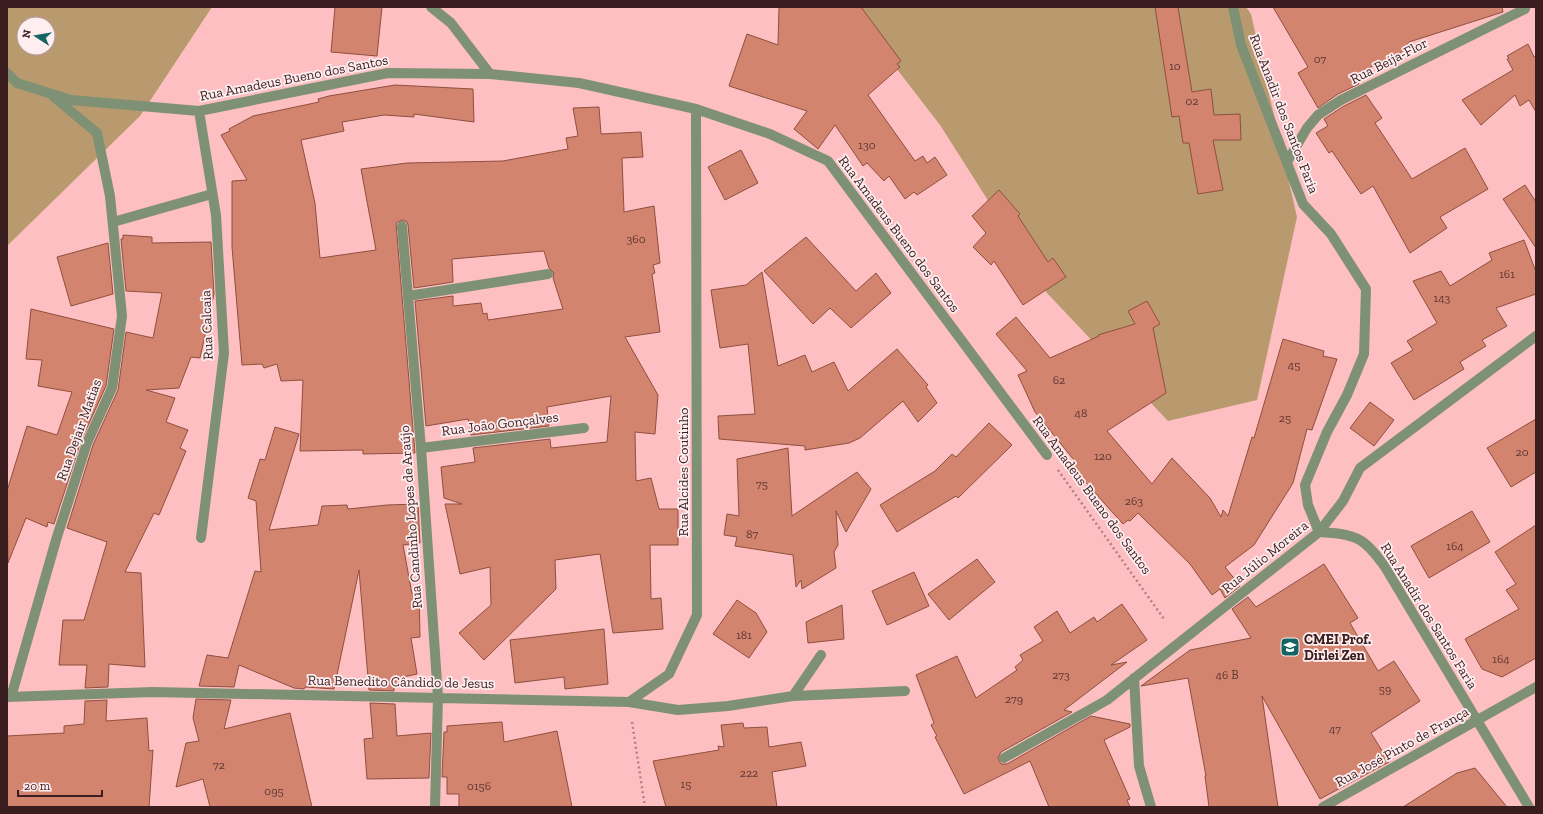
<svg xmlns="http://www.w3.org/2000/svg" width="1543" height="814" font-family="'Zilla Slab',serif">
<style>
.green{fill:#b99a6f;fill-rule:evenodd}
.building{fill:#d2846f;stroke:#8f4f3e}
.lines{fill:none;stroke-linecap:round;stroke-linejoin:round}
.path{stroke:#b18082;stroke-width:2.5;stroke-dasharray:2 3;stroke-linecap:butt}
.lane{stroke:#7e9175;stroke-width:10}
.street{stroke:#7e9175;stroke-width:10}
.labels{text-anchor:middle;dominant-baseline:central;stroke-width:3.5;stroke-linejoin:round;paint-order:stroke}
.number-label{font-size:12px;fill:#5f3733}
.street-label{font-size:14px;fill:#391d1f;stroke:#ffeeef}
.poi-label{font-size:14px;font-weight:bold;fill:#391d1f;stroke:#ffeeef;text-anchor:start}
</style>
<rect width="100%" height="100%" fill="#febfc2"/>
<!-- green -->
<path class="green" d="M7,7H212L140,116L7,246ZM24,24H48V48H24Z
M849,7H1246L1251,14L1297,217L1257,400L1168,421L1047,293L940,125Z"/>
<!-- building -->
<path class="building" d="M335,7H382L377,56L331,52Z
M779,7H861L901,61L897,64L900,67L868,95L915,161L923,156L927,163L935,157L947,175L917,195L914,192L905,199L889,176L884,181L867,163L863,166L835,125L818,149L794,129L807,111L729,86L747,34L778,45Z
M1155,7H1178L1192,92L1211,89L1214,115L1240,114L1241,140H1213L1223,190L1198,194L1189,143H1183L1179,116L1172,117Z
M1273,7H1502L1503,12L1409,42L1405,49L1394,58L1380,62L1354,76L1359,84L1338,94L1318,108L1298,73L1308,67Z
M1528,44L1534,57L1536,56V112L1529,100L1520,106L1515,95L1481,125L1462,100L1513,70L1507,59L1509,58L1507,56Z
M395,85L473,89L474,122L414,114V117L384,115L342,122L344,131L301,140L315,203L320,258L376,250L361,169L407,163L503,161L568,149L566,138L578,136L573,108L599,107L601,134L641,132L643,157L622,158L624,212L654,206L660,263L653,265L655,273L652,274L660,332L625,337L658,395L655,434L635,432L636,481L651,478L659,509H678V545H650L651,599L661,598L663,629L613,633L600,554L555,560L556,589L484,660L459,633L491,605L490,567L460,574L445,504H462L444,498L441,467L475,462L473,448L550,439L551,448L607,442L611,396L547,407L549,426L471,435L468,419L426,426L415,301L453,296V306L481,303L483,314L487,313L488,320L563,309L553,278L554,273L549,268L544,251L452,259L453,282L414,288L408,225L407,222L402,220L396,223L415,453L363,454V450L300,451L303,380L281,381L277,364L264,368L262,364L242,365L232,247V181L247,180L221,135L230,131L229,129L253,116L319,102L318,99L329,96Z
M1366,95L1382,118L1375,123L1412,179L1465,148L1488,189L1440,217L1447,228L1410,253L1373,186L1361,194L1332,151L1329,153L1316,133L1328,126L1324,119L1344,106Z
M741,150L758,183L725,200L708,167Z
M1525,185L1536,202V248L1503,199Z
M999,190L1020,214L1018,216L1048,262L1053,258L1066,277L1023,305L994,261L991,265L973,247L986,233L972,216Z
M123,235L152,237V243L211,242L214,294L200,358L191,357L179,388L146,390L175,398L166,422L188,430L180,448L186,451L173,482L159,515L154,513L125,572L141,573L145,667L109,664L108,687L85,688L87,665H59L63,620H84L107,542L67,528L93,445L118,390L126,332L153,338L162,293L126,291L121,239H123Z
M806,237L856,291L876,273L891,293L851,328L830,308L813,324L764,271Z
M1524,240L1536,272V294L1496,308L1507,326L1482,340L1486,346L1460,362L1464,369L1414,400L1391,363L1413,350L1407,341L1437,323L1413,281L1441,271L1450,286L1492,260L1489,253Z
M108,243L113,294L71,306L57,257Z
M762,272L778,366L805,355L812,372L834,362L848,391L897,349L928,385L926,387L937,403L918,422L903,401L860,438L849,443L805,450V446L719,439L718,416L755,414L748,344L720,348L711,290L746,285Z
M1147,301L1160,324L1153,328L1166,393L1107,431L1152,484L1172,458L1210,498L1221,517L1223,510L1228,516L1252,437L1254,438L1283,339L1324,351L1323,356L1337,359L1312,430L1307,429L1293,483L1254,545L1225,567L1240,586L1225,598L1220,589L1212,595L1190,564L1138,513L1130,521L1128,520L1123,524L1069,464L1074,460L1035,412L1018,375L1027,371L996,334L1016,317L1050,358L1099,336L1098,335L1135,324L1128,311Z
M31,309L114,329L106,386L81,441L54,524L48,522L47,527L26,518L8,563L7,491L27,426L57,435L72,392L38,386L42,360L26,359Z
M1370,402L1394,420L1374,446L1350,428Z
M1536,419V472L1511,487L1487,448Z
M989,423L1012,445L958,498L956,496L897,532L880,505L935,471L952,454L956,457Z
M275,427L299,434L269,530L318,525L322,506L347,505L348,509L387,505L418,504L420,543L403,545L412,594L419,591L420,637L411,638L417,674L403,677L404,686L394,687V691L369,690L359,570L334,689L305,687L304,689L294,688L239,665L234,687L199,686L207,655L228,658L255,571L261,572L256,501L248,498L260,459L265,460Z
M788,448L792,516L857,472L871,489L846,532L836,511L838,545L834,552L836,568L802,589L801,580L796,587L793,555L735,546L737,537L724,535L727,514L739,516L737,459Z
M1472,511L1490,542L1429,578L1411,546Z
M1536,525V658L1502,677L1482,669L1465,639L1519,609L1506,590L1516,584L1495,552Z
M977,559L995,582L949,620L928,594Z
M1324,564L1358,618L1350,623L1378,671L1394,661L1420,701L1371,733L1389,762L1320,799L1262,696L1278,807H1209L1205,776H1206L1188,678L1141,686L1190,650L1251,638L1232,609L1248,597L1256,607Z
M914,572L929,606L887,625L872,591Z
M737,600L756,613L767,632L749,658L713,634Z
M1122,604L1147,640L1111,665L1127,662L1064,710L1072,712L1001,752L998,758L1001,764H1007L1091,716L1130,724V727L1104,740L1130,799L1127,800L1130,807H1049L1030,761L964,794L935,737L937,736L931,725L934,723L916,675L957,656L976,698L1017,670L1015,667L1023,660L1020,655L1043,641L1034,627L1057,611L1070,633L1094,617L1097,622Z
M842,605L844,639L808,643L806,622Z
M604,629L608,684L565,689L564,677L515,683L510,640Z
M196,699L231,700L224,729L290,713L312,807H210L203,779L176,787L186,743L199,741L193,718Z
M107,700L106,721L147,718L149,751L153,750L149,807H7V736L64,733V726L84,724L85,701Z
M370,703L395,704L397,736L431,733L429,778L367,779L364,739L373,738Z
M502,722L504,742L557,731L572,807H459V794H447V777H442L444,732H447V726Z
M743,723L744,728L767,727L769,747L801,742L806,766L772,772L777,807H666L653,761L719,750L718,746L724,747L721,725Z
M1475,768L1507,807H1403L1457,773Z"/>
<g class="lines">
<!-- path -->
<path class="path" d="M1058,470L1164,619
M632,722L645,807"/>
<!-- lane -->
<path class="lane" d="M793,696L905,691
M629,702L678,710L728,706L793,696L821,655"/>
<!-- street -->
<path class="street" d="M431,7L451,23L490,74
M1233,7L1241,45L1303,204L1331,234L1366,289L1364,354L1347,395L1327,432L1305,485L1308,505L1319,532
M7,73L17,83L71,100L199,111L388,73L490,74L579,83L696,109L770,134L828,161L1047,455
M199,111L216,215L224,353L201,538
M1287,162L1307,128L1318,115L1341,100L1525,9
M113,222L212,194
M402,226L421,448L438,697L435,807
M408,296L548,274
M421,448L584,428
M1319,532C1356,534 1364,537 1385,567L1529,807
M1134,678L1139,766L1151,807
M7,697L153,692L629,702L669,674L697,615L696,109
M11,697L56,540L87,443L112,388L122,316L110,196L97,133L54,97
M1004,758L1107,700L1319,532L1343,501L1360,468L1536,336
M1323,807L1536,687"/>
</g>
<!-- icons -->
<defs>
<g id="school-square" transform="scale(1)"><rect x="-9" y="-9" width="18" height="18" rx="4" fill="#146464" stroke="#ffeeef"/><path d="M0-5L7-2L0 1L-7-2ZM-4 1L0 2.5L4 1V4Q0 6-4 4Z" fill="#fff"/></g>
</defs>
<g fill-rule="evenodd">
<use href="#school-square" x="1290" y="647"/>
</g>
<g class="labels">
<!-- number labels -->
<g class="number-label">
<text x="1320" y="59">07</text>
<text x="1175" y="66">10</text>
<text x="1192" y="101">02</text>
<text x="867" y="145">130</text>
<text x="636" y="239">360</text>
<text x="1507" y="274">161</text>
<text x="1442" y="298">143</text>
<text x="1294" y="365">45</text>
<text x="1059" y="380">62</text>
<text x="1081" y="413">48</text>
<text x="1285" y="418">25</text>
<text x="1522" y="452">20</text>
<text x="1103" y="456">120</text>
<text x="762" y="484">75</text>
<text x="1134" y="501">263</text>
<text x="752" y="534">87</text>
<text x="1455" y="546">164</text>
<text x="744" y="635">181</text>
<text x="1501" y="659">164</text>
<text x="1061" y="675">273</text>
<text x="1227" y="675">46 B</text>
<text x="1385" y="689">59</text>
<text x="1014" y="699">279</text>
<text x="1335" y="729">47</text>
<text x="219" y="765">72</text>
<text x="749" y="773">222</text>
<text x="686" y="784">15</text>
<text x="479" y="786">0156</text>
<text x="274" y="791">095</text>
</g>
<!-- street labels -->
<g class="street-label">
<text transform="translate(1389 61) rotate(-27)">Rua Beija-Flor</text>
<text transform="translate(294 78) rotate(-11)">Rua Amadeus Bueno dos Santos</text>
<text transform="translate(1284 114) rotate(69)">Rua Anadir dos Santos Faria</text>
<text transform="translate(899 234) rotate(53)">Rua Amadeus Bueno dos Santos</text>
<text transform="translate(207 325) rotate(-92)">Rua Calcaia</text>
<text transform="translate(500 424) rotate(-7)">Rua João Gonçalves</text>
<text transform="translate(79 430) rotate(-70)">Rua Dejair Matias</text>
<text transform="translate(683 472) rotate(-90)">Rua Alcides Coutinho</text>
<text transform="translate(1092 495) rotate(54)">Rua Amadeus Bueno dos Santos</text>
<text transform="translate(411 517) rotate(-94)">Rua Candinho Lopes de Araújo</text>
<text transform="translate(1265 557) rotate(-39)">Rua Júlio Moreira</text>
<text transform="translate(1429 616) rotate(58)">Rua Anadir dos Santos Faria</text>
<text transform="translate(401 682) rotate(1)">Rua Benedito Cândido de Jesus</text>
<text transform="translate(1402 747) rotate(-29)">Rua José Pinto de França</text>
</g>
<!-- poi labels -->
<g class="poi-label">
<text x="1304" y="639">CMEI Prof.<tspan x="1304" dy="16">Dirlei Zen</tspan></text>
</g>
</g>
<!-- border -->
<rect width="1543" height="814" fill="none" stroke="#391d1f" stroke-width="16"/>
<!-- north arrow -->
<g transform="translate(36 36) rotate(282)"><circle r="19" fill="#ffeeef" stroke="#b09a9c"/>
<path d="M0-3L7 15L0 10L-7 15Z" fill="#146464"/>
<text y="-6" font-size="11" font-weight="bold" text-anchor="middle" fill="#391d1f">N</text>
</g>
<!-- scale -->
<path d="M18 790v6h84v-6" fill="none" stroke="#391d1f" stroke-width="2"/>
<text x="24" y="790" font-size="12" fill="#391d1f" stroke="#ffeeef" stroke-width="3" paint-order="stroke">20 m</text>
</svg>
